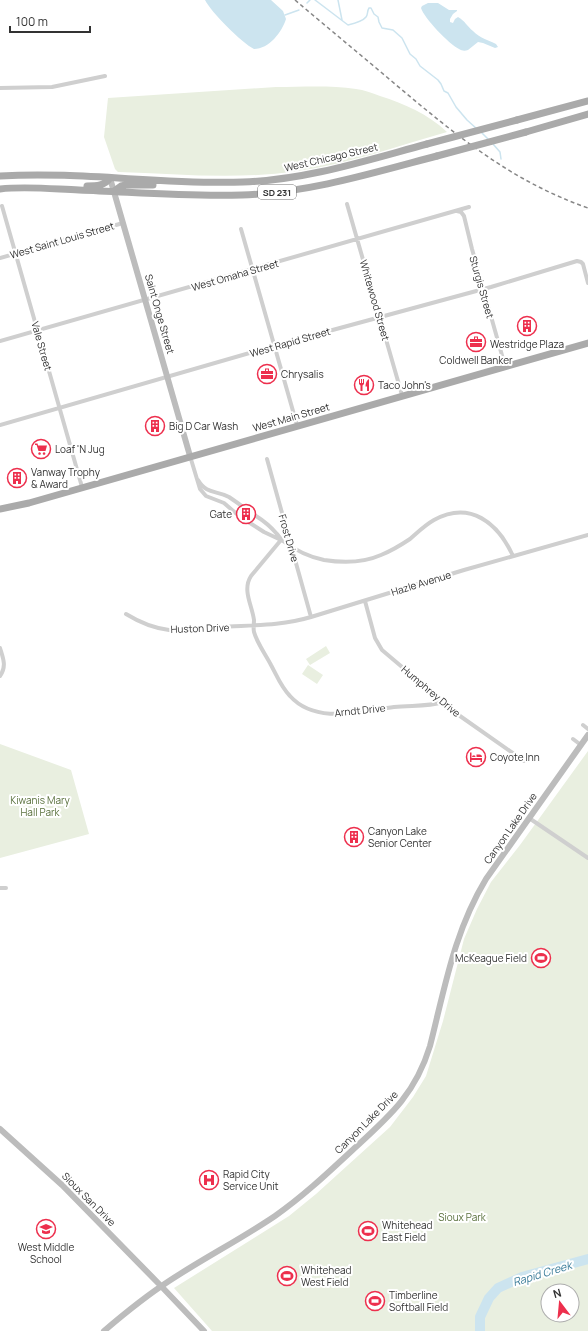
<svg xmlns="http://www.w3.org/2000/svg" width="588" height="1331" font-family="Manrope,sans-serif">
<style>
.green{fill:#e9efe0;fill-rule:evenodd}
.water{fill:#cce4ef}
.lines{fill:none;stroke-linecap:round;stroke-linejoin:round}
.stream{stroke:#cce4ef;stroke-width:1.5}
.river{stroke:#cce4ef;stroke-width:10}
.street{stroke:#cfcfcf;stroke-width:4}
.secondary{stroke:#bcbcbc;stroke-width:6}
.primary{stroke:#aaa;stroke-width:7}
.rail{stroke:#878787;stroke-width:1.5;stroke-dasharray:4 3;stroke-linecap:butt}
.primary-bridge{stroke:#aaa;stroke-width:7}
.labels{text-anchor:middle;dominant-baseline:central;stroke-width:4;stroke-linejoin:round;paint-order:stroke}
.shield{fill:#fff;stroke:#707070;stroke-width:1}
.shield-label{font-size:9px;font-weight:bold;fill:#323232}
.street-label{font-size:10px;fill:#323232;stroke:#fff}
.poi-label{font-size:10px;fill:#323232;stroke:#fff;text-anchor:start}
.park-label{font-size:10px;fill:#59703c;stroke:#fff}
.water-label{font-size:11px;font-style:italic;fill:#3a7c99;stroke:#fff}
</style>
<rect width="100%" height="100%" fill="#fff"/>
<!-- green -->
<path class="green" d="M276,87C302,87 330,85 356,89C364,90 372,93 380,96C405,104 428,114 447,132C397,146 348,164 297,171C238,180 178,174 118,172L115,169L104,137L108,98Z
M326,646L330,653L310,665L306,659Z
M308,665L323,675L317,684L302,674Z
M0,744L71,770L89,834L0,858Z
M588,751V1331H212L174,1288L289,1216L316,1194L390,1127L413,1097L426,1076L443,1021L464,939L477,909L491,882L520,845ZM548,1291H572V1315H548Z"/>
<!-- water -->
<path class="water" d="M205,0H271L283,11L286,19C282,32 269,49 254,49C242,43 211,12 205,0Z
M428,3H438L449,10H457V11L453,14L450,19V22L453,23L455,19L458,17C465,21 467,26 473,31C480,38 488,40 496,44L498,47L495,48L483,43L478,42L468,50C465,51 462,51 459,49C449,44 424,18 421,8L422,6Z"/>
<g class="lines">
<!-- stream -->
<path class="stream" d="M315,0L348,25C352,24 363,21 366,17C368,15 367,11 369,8H371L374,14L378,17L379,22L382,28L393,30L402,38L410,54L416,59L420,66L438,80L441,84L444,91L448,93L456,107L467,120L477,129
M338,0L342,20
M307,3L310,0
M285,15L299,10
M482,133L489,140
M493,144L500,152L501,159"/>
<!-- river -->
<path class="river" d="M480,1331V1317L489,1298L498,1288L522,1277L588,1259"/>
<!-- street -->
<path class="street" d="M0,88L52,87L105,76
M347,204L402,395
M2,206L82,487
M457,211L461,212L464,216L472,249L505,366
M241,229L297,425
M0,258L123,223
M0,341L469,207
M0,425L281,344L491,287L577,261L581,262L583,264L588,283
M190,456L200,489L206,496L224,503L239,516L264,532L281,540
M267,459L311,617
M198,480C207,495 216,490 229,497C238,503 247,510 256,516C264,521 271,527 277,534C279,536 280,539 283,541C295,550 309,557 324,560C343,563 363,563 381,555C391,551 401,545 410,539C418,532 425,525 434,520C470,500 498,523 513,556
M281,540L251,576C242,590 252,605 254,620C254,624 253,628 254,632C257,643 266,655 271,665C277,676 281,687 290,696C316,725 361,711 394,707C411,705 427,707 443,702
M365,601L375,638L382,650L460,716L524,761
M126,614C139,622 153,628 169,630C185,632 204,628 220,627C251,625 281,626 311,617L464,570L588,535
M0,648C3,658 7,666 0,676
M583,725L588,729
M573,739L581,745
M529,818L588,858
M0,888H6"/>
<!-- secondary -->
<path class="secondary" d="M110,178L190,456
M0,1129L62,1185L161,1286L204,1331
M104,1331C125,1313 146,1296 169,1281C204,1258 241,1239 275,1216C305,1195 331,1170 358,1145C392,1114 416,1092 430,1046C445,987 454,932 486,879L588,735"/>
<!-- primary -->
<path class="primary" d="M517,120L588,101
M526,132L588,114
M0,176C81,171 162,185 243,182C306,180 367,160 427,144
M87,186C96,186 105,186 110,178
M0,189C26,186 53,189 79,190C133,192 187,197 242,195C308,193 373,173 437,156
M114,191L121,186L126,185H153
M0,509L29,503L588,343"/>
<!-- rail -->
<path class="rail" d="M295,0C328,28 362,56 395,84C457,136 511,181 588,208"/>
<!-- primary-bridge -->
<path class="primary-bridge" d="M427,144L517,120
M437,156L526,132"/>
</g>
<!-- icons -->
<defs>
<g id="building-ring" transform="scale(1)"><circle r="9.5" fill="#fff" stroke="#ed2f4d" stroke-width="1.5"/><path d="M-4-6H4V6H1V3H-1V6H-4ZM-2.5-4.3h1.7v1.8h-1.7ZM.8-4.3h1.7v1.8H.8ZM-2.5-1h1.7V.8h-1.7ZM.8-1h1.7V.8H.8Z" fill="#ed2f4d"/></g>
<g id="office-ring" transform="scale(1)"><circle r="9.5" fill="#fff" stroke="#ed2f4d" stroke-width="1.5"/><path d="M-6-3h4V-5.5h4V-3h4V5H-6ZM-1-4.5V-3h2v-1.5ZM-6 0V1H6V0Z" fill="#ed2f4d"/></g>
<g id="restaurant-ring" transform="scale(1)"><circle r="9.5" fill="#fff" stroke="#ed2f4d" stroke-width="1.5"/><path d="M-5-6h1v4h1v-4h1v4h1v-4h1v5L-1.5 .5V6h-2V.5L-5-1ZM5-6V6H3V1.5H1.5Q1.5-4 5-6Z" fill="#ed2f4d"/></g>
<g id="supermarket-ring" transform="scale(1)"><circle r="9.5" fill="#fff" stroke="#ed2f4d" stroke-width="1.5"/><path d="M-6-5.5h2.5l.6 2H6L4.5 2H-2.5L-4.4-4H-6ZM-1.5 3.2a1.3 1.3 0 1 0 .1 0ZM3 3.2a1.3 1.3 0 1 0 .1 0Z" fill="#ed2f4d"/></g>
<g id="hotel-ring" transform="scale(1)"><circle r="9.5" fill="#fff" stroke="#ed2f4d" stroke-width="1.5"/><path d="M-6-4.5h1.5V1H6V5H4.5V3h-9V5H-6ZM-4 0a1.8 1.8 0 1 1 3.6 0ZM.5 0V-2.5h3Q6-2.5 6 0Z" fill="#ed2f4d"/></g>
<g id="stadium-ring" transform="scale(1)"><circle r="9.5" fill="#fff" stroke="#ed2f4d" stroke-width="1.5"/><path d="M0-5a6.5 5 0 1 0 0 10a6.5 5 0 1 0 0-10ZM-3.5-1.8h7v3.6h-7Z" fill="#ed2f4d"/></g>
<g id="hospital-ring" transform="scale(1)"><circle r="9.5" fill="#fff" stroke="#ed2f4d" stroke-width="1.5"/><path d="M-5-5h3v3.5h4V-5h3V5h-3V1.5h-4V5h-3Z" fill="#ed2f4d"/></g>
<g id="school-ring" transform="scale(1)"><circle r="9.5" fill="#fff" stroke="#ed2f4d" stroke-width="1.5"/><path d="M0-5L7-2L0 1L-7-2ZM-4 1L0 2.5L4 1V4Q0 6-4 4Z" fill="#ed2f4d"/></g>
</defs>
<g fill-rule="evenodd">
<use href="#building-ring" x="527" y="326"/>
<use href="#office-ring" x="476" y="342"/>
<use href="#office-ring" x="267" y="374"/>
<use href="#restaurant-ring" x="364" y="385"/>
<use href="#building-ring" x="155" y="426"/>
<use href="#supermarket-ring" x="41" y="449"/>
<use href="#building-ring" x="17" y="478"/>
<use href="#building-ring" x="246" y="514"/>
<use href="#hotel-ring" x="476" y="757"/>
<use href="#building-ring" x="354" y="837"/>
<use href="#stadium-ring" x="541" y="958"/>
<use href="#hospital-ring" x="209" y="1180"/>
<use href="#school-ring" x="46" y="1229"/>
<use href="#stadium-ring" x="368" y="1231"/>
<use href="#stadium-ring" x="287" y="1276"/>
<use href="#stadium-ring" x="375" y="1301"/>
</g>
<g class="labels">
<!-- shield labels -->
<rect class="shield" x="258" y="185" width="38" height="14" rx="3"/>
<g class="shield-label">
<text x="277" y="192">SD 231</text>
</g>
<!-- street labels -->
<g class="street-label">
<text transform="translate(331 157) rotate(-13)">West Chicago Street</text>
<text transform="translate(62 240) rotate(-16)">West Saint Louis Street</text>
<text transform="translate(235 275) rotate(-16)">West Omaha Street</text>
<text transform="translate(482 287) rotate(74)">Sturgis Street</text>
<text transform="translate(375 300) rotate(74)">Whitewood Street</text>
<text transform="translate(160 314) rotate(74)">Saint Onge Street</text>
<text transform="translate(290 342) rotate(-16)">West Rapid Street</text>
<text transform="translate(42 346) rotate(74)">Vale Street</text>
<text transform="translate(291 417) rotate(-16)">West Main Street</text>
<text transform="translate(289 538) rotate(74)">Frost Drive</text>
<text transform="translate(421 583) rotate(-17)">Hazle Avenue</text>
<text transform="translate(200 628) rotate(-2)">Huston Drive</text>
<text transform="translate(431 691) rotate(40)">Humphrey Drive</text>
<text transform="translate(360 710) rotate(-6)">Arndt Drive</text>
<text transform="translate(510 828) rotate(-55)">Canyon Lake Drive</text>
<text transform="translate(366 1122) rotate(-45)">Canyon Lake Drive</text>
<text transform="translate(89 1199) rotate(45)">Sioux San Drive</text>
</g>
<!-- poi labels -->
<g class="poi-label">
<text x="527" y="344" text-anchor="middle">Westridge Plaza</text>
<text x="476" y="360" text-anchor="middle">Coldwell Banker</text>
<text x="281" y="374">Chrysalis</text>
<text x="378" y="385">Taco John's</text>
<text x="169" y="426">Big D Car Wash</text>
<text x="55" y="449">Loaf 'N Jug</text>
<text x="31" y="472">Vanway Trophy<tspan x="31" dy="12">&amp; Award</tspan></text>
<text x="232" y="514" text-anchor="end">Gate</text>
<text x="490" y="757">Coyote Inn</text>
<text x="368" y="831">Canyon Lake<tspan x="368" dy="12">Senior Center</tspan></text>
<text x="527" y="958" text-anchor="end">McKeague Field</text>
<text x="223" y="1174">Rapid City<tspan x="223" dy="12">Service Unit</tspan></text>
<text x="382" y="1225">Whitehead<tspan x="382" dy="12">East Field</tspan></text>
<text x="46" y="1247" text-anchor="middle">West Middle<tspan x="46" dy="12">School</tspan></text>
<text x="301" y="1270">Whitehead<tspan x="301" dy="12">West Field</tspan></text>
<text x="389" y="1295">Timberline<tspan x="389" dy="12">Softball Field</tspan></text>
</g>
<!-- park labels -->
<g class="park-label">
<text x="40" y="800">Kiwanis Mary<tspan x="40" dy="12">Hall Park</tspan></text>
<text x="462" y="1217">Sioux Park</text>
</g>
<!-- water labels -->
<g class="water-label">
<text transform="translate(542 1273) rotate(-17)">Rapid Creek</text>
</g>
</g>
<!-- north arrow -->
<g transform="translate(560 1303) rotate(344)"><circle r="19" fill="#ffffff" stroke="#adadad"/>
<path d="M0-3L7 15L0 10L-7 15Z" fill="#ed2f4d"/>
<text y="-6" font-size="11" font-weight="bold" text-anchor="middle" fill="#323232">N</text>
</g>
<!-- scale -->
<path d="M10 26v6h80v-6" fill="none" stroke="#323232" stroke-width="2"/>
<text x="16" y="26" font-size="12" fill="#323232" stroke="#ffffff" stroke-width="3" paint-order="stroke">100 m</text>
</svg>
